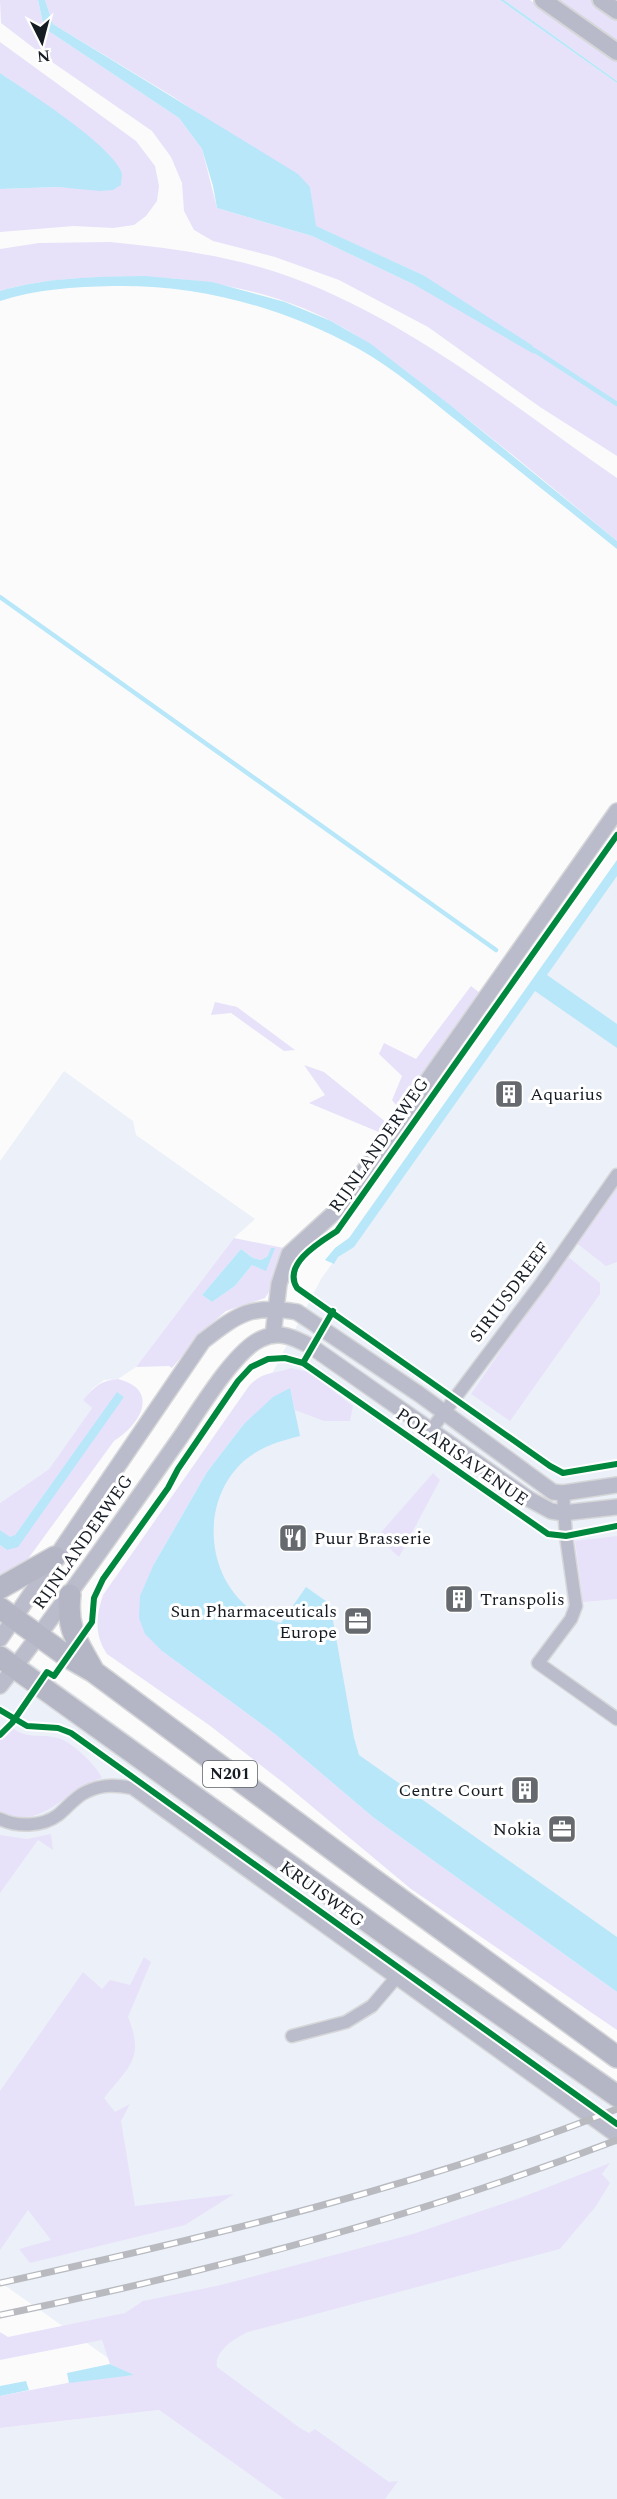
<svg xmlns="http://www.w3.org/2000/svg" width="617" height="2499" font-family="Spectral,serif">
<style>
.built{fill:#ecf0f8}
.green{fill:#e7e2f9;fill-rule:evenodd}
.water{fill:#b7e7f9}
.lines{fill:none;stroke-linecap:round;stroke-linejoin:round}
.stream{stroke:#b7e7f9;stroke-width:4.5}
.minor-casing{stroke:#d6d7d9;stroke-width:15}
.tertiary-casing{stroke:#d6d7d9;stroke-width:18}
.secondary-casing{stroke:#d6d7d9;stroke-width:20}
.trunk-casing{stroke:#d6d7d9;stroke-width:24}
.minor{stroke:#babccb;stroke-width:12}
.tertiary{stroke:#babccb;stroke-width:15}
.secondary{stroke:#b9bac9;stroke-width:16}
.trunk{stroke:#b4b6c5;stroke-width:21}
.rail-casing{stroke:#b8bac0;stroke-width:7}
.rail{stroke:#fff;stroke-width:4.5;stroke-dasharray:14;stroke-linecap:butt}
.cycleway-casing{stroke:#fff;stroke-width:10}
.cycleway{stroke:#00873e;stroke-width:6}
.labels{text-anchor:middle;dominant-baseline:central;stroke-width:6;stroke-linejoin:round;paint-order:stroke}
.shield{fill:#fff;stroke:#5c6066;stroke-width:1.5}
.shield-label{font-size:16px;font-weight:bold;fill:#161c24}
.poi-label{font-size:18px;fill:#161c24;stroke:#fff;text-anchor:start}
.street-label{font-size:18px;fill:#161c24;stroke:#fff}
</style>
<rect width="100%" height="100%" fill="#fbfbfb"/>
<!-- built -->
<path class="built" d="M617,867V1959L443,1848L175,1561L321,1279Z
M64,1071L133,1121L136,1135L255,1219L234,1238L136,1367L118,1379L104,1380L93,1388L84,1400L92,1408L49,1469L0,1503V1161Z
M0,1641L617,2087V2499H308L0,2282Z
M159,2410L284,2499H0V2428Z"/>
<!-- green -->
<path class="green" d="M0,0H38L44,28L179,118L202,149L217,208L312,236L415,285L423,275L315,226L310,187L172,96L53,24L45,0H500L617,83V456L540,407L428,327L339,280L275,257L213,241L194,230L184,211L182,183L171,157L152,131L52,62L1,23Z
M504,0H530L617,61V81Z
M557,0H591L617,19V43Z
M0,42L136,141L155,166L159,186L157,201L146,216L134,225L113,228L74,226L0,232V189L58,187L113,190L40,101L0,73Z
M110,242C172,248 234,256 293,278C412,322 513,406 617,478V541C554,489 491,436 426,387C396,363 367,340 333,322C266,287 186,275 112,277C74,278 37,280 0,291V249L39,243Z
M471,986L480,993L399,1109L392,1100L402,1076L379,1054L384,1043L416,1059Z
M215,1002L237,1007L295,1050L284,1051L231,1013L211,1015Z
M304,1065L324,1072L387,1123L381,1133L309,1103L325,1095Z
M617,1183V1262L606,1266L575,1242Z
M234,1238L284,1248L271,1289L265,1298L226,1311L202,1332L172,1368L169,1366L136,1367ZM241,1249L253,1258L261,1260L268,1256L259,1266L252,1265L235,1286L212,1302L202,1295Z
M566,1255L600,1283V1294L510,1421L471,1394Z
M291,1368L309,1372L353,1406L350,1421H324L295,1410L290,1389L243,1425L207,1472L154,1564L162,1651L275,1734L374,1818L617,1992V2030L411,1889L285,1784L209,1725L107,1654C94,1635 96,1616 103,1595L249,1386C265,1370 272,1375 291,1368Z
M118,1379C161,1390 140,1425 114,1441L22,1567L0,1578V1545L7,1550L124,1397L117,1393L15,1535L10,1538L0,1530V1503L49,1469L92,1408L83,1400C94,1387 101,1380 118,1379Z
M433,1473L440,1480L399,1557L377,1537Z
M617,1536V1599L583,1602L575,1541Z
M12,1728C30,1740 39,1733 58,1738C71,1741 97,1766 102,1778C66,1788 42,1833 0,1812V1738Z
M51,1834L53,1850L38,1840L0,1893V1835L27,1839Z
M144,1957L151,1962L128,2017C145,2059 129,2066 104,2098L115,2112L130,2104L121,2121L135,2206L234,2194L185,2225L30,2263L19,2249L51,2240L28,2210L0,2250V2091L83,1972L102,1989L110,1980L130,1985Z
M610,2163L602,2174L610,2183L596,2206L560,2249L248,2332C235,2338 214,2351 217,2367L300,2428L309,2433L315,2429L389,2482L398,2481L385,2499H284L159,2410L0,2428V2396L88,2379L133,2375L110,2364L102,2340L0,2360V2332L8,2337L125,2313L143,2301L221,2285L413,2234L520,2198Z"/>
<!-- water -->
<path class="water" d="M38,0H45L53,24L298,174L310,187L316,226L423,275L533,346L534,354L415,285L312,236L217,208L213,186L202,149L179,118L44,28Z
M500,0H504L617,81V83Z
M0,73C28,92 109,143 121,171C123,176 121,179 121,185L113,190L100,191L58,187L0,189Z
M145,276L212,282L285,302L331,321L371,344L450,405L617,541V549C565,507 513,466 461,424C429,399 395,369 359,349C283,307 198,284 112,286C74,287 36,289 0,301V291C47,277 96,277 145,276Z
M617,860V876L547,975L617,1024V1048L535,991L354,1247L338,1257L334,1264L325,1260L335,1248L349,1238Z
M271,1248H275L266,1271L252,1265L235,1286L212,1302L202,1295L241,1249L253,1258L261,1260L268,1256Z
M290,1388L300,1436C280,1441 262,1446 245,1460C191,1507 209,1606 281,1623L306,1587L330,1604L354,1738L359,1755L617,1937V1992L374,1818L275,1734L162,1651L145,1634L139,1618L140,1596L154,1564L207,1472L243,1425L273,1397Z
M117,1392L124,1397L18,1547L7,1550L0,1545V1530L10,1537L15,1535Z
M110,2364L134,2375L69,2383L67,2373Z
M26,2381L29,2390L0,2396V2386Z"/>
<g class="lines">
<!-- stream -->
<path class="stream" d="M534,350L617,404
M0,597L496,950"/>
<!-- minor casing -->
<g class="minor-casing">
<path id="minor" d="M431,1430L542,1282L617,1175
M563,1493L566,1536L576,1606L571,1619L538,1663L617,1719
M0,1819C17,1827 42,1827 58,1815C67,1808 75,1797 86,1792C102,1784 116,1785 132,1788L617,2137
M292,2036L346,2022L372,2006L395,1979"/>
</g>
<!-- tertiary casing -->
<g class="tertiary-casing">
<path id="tertiary" d="M273,1335L279,1284L289,1254L335,1212L617,811
M0,1639L203,1341C238,1314 251,1304 297,1312L419,1394L553,1492L563,1493L617,1485
M0,1686C61,1608 118,1526 175,1445C194,1419 233,1351 261,1339C280,1330 295,1338 312,1347L529,1499L551,1511L563,1513L617,1507"/>
</g>
<!-- secondary casing -->
<g class="secondary-casing">
<path id="secondary" d="M543,0L617,52
M601,0L617,11"/>
</g>
<!-- trunk casing -->
<g class="trunk-casing">
<path id="trunk" d="M0,1588L55,1557
M70,1595C66,1630 78,1642 94,1672
M0,1608L68,1657L94,1672L367,1875L617,2057
M0,1657L381,1931L617,2096"/>
</g>
<!-- minor -->
<use href="#minor" class="minor"/>
<!-- tertiary -->
<use href="#tertiary" class="tertiary"/>
<!-- secondary -->
<use href="#secondary" class="secondary"/>
<!-- trunk -->
<use href="#trunk" class="trunk"/>
<!-- rail casing -->
<g class="rail-casing">
<path id="rail" d="M0,2283C209,2237 418,2187 617,2109
M0,2315C210,2272 417,2217 617,2140"/>
</g>
<!-- rail -->
<use href="#rail" class="rail"/>
<!-- cycleway casing -->
<g class="cycleway-casing">
<path id="cycleway" d="M617,835L337,1231C320,1242 282,1264 297,1288L550,1466L563,1473L617,1464
M303,1363L548,1534L566,1536L617,1526
M0,1710L27,1726L58,1728L71,1733L617,2124
M0,1735L12,1723L47,1672L54,1676L92,1622L94,1598L103,1579L168,1488L178,1469L238,1381L251,1367L268,1359L285,1358L303,1363L333,1311"/>
</g>
<!-- cycleway -->
<use href="#cycleway" class="cycleway"/>
</g>
<!-- icons -->
<defs>
<g id="building-square" transform="scale(1.5)"><rect x="-9" y="-9" width="18" height="18" rx="4" fill="#666a6f" stroke="#fff"/><path d="M-4-6H4V6H1V3H-1V6H-4ZM-2.5-4.3h1.7v1.8h-1.7ZM.8-4.3h1.7v1.8H.8ZM-2.5-1h1.7V.8h-1.7ZM.8-1h1.7V.8H.8Z" fill="#fff"/></g>
<g id="restaurant-square" transform="scale(1.5)"><rect x="-9" y="-9" width="18" height="18" rx="4" fill="#666a6f" stroke="#fff"/><path d="M-5-6h1v4h1v-4h1v4h1v-4h1v5L-1.5 .5V6h-2V.5L-5-1ZM5-6V6H3V1.5H1.5Q1.5-4 5-6Z" fill="#fff"/></g>
<g id="office-square" transform="scale(1.5)"><rect x="-9" y="-9" width="18" height="18" rx="4" fill="#666a6f" stroke="#fff"/><path d="M-6-3h4V-5.5h4V-3h4V5H-6ZM-1-4.5V-3h2v-1.5ZM-6 0V1H6V0Z" fill="#fff"/></g>
</defs>
<g fill-rule="evenodd">
<use href="#building-square" x="509" y="1094"/>
<use href="#restaurant-square" x="293" y="1538"/>
<use href="#building-square" x="459" y="1599"/>
<use href="#office-square" x="358" y="1621"/>
<use href="#building-square" x="525" y="1790"/>
<use href="#office-square" x="562" y="1829"/>
</g>
<g class="labels">
<!-- shield labels -->
<rect class="shield" x="203" y="1761" width="54" height="26" rx="4.5"/>
<g class="shield-label">
<text x="230" y="1774">N201</text>
</g>
<!-- poi labels -->
<g class="poi-label">
<text x="530" y="1094">Aquarius</text>
<text x="314" y="1538">Puur Brasserie</text>
<text x="480" y="1599">Transpolis</text>
<text x="337" y="1611" text-anchor="end">Sun Pharmaceuticals<tspan x="337" dy="21">Europe</tspan></text>
<text x="504" y="1790" text-anchor="end">Centre Court</text>
<text x="541" y="1829" text-anchor="end">Nokia</text>
</g>
<!-- street labels -->
<g class="street-label">
<text transform="translate(379 1145) rotate(-55)">RIJNLANDERWEG</text>
<text transform="translate(510 1292) rotate(-53)">SIRIUSDREEF</text>
<text transform="translate(462 1457) rotate(35)">POLARISAVENUE</text>
<text transform="translate(83 1542) rotate(-55)">RIJNLANDERWEG</text>
<text transform="translate(322 1894) rotate(36)">KRUISWEG</text>
</g>
</g>
<!-- north arrow -->
<g transform="translate(42 42) rotate(174)" stroke="#ffffff" stroke-width="4.5" paint-order="stroke">
<path d="M0-4.5L10 22L0 15L-10 22Z" fill="#161c24"/>
<text y="-9" font-size="16" font-weight="bold" text-anchor="middle" fill="#161c24">N</text>
</g>
</svg>
